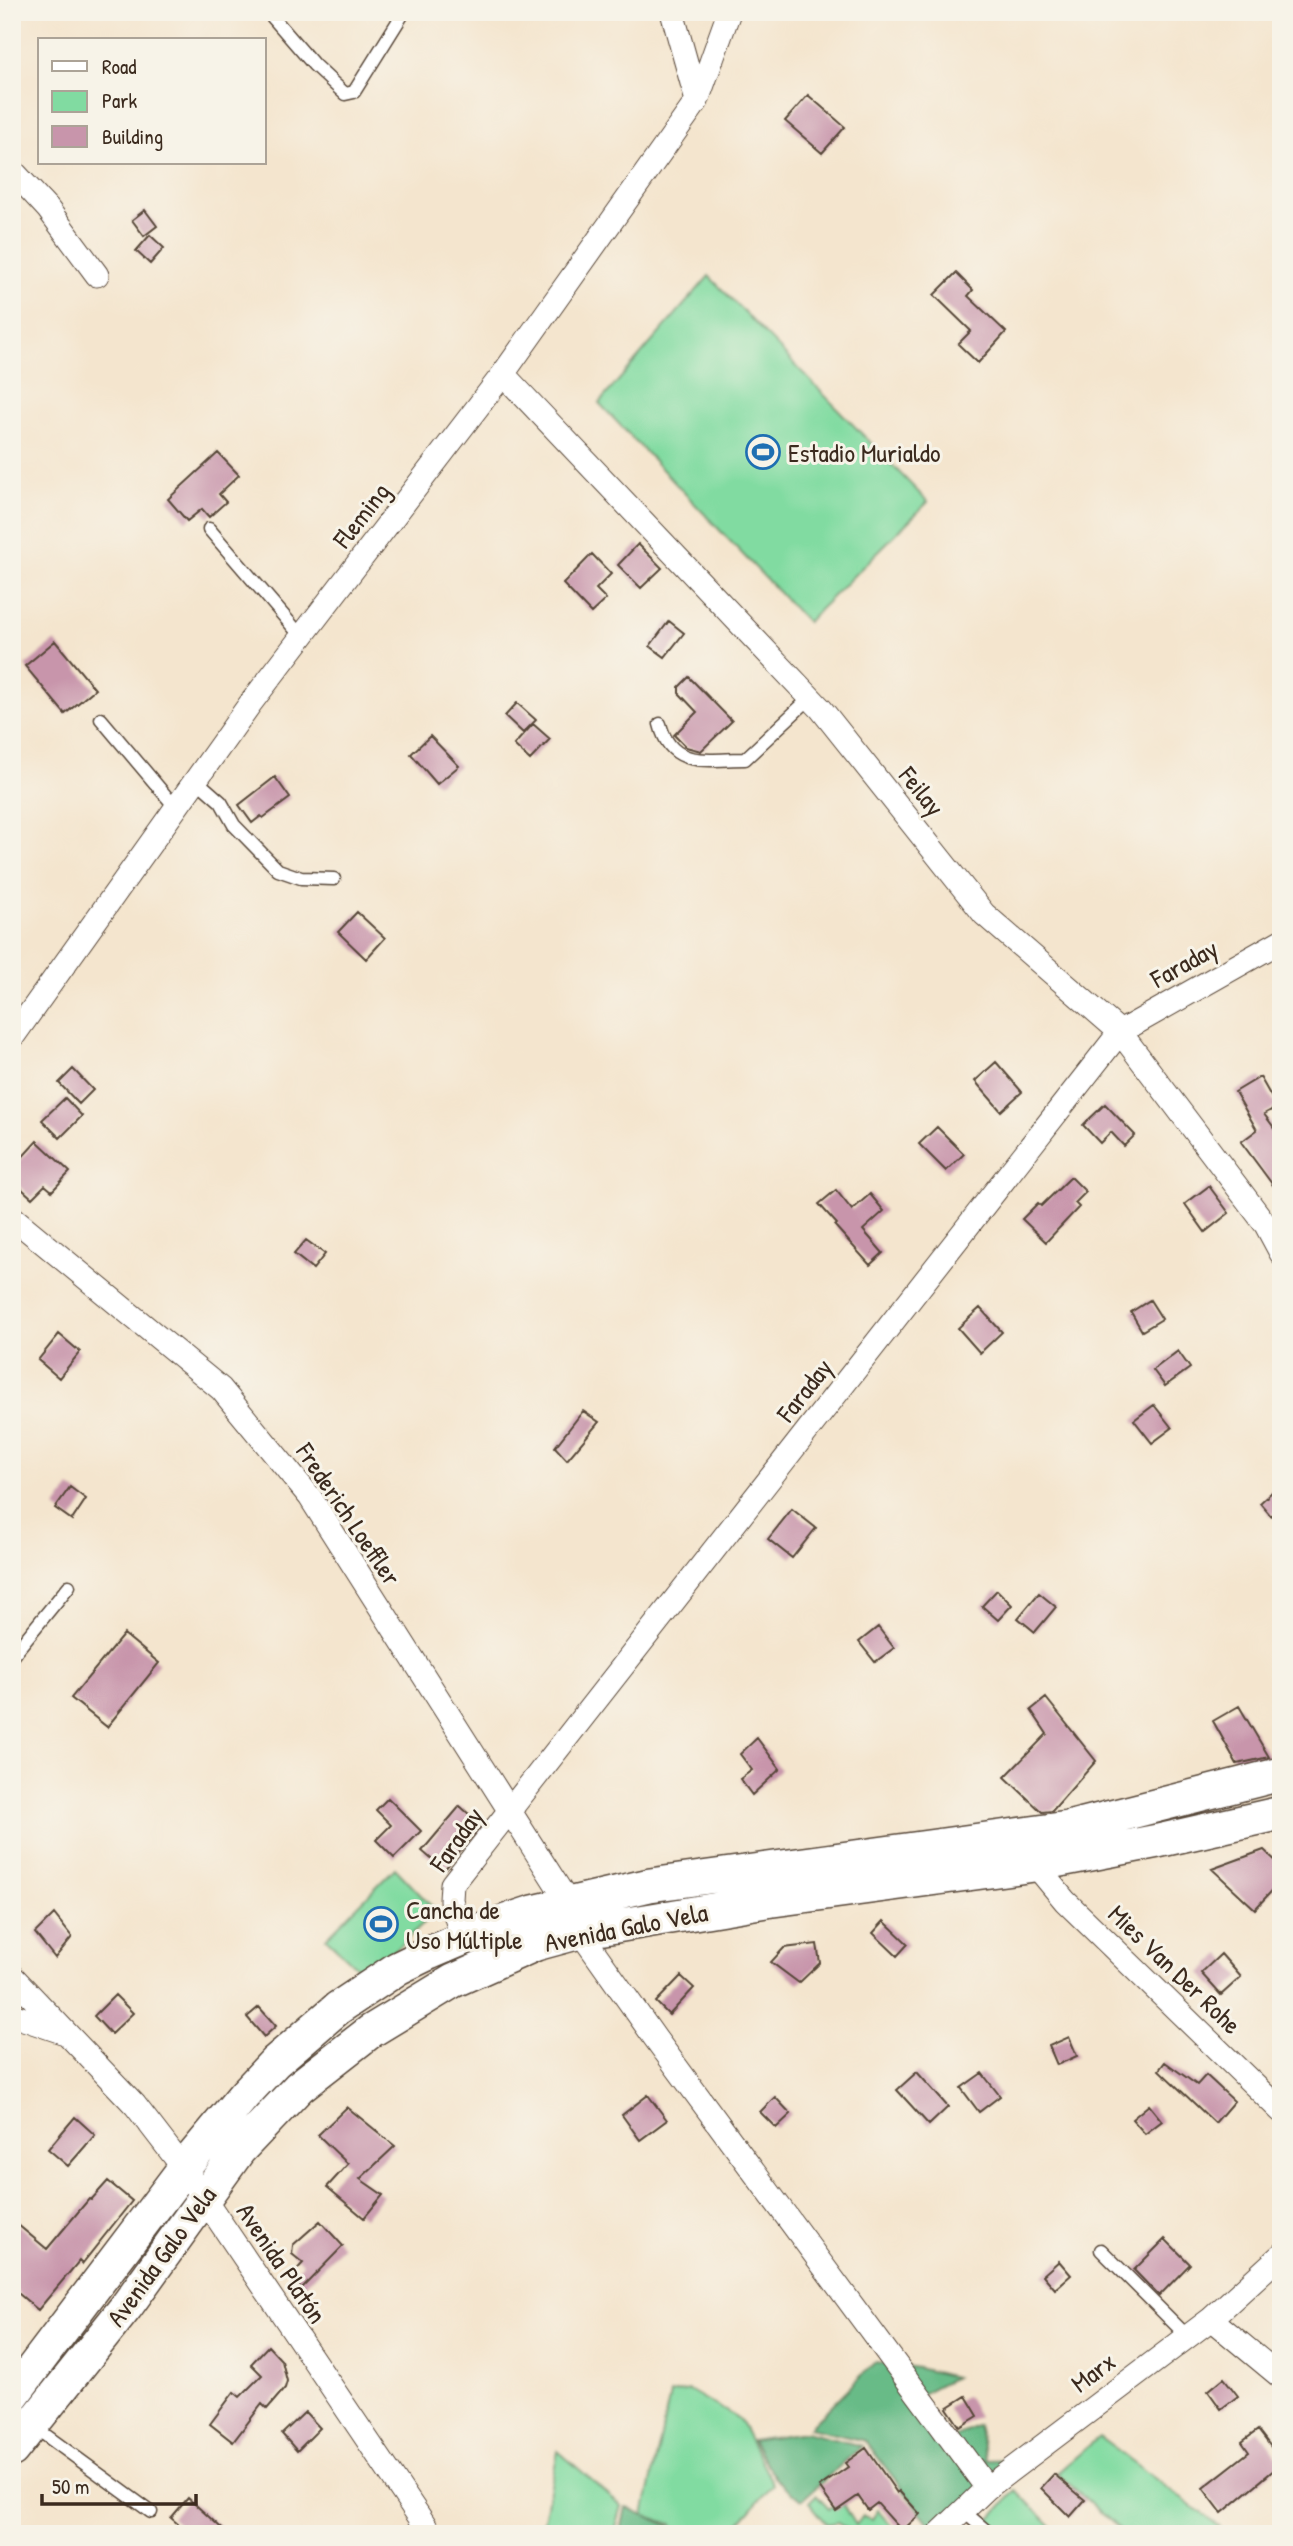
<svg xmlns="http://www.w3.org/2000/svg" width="1293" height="2546" font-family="'Patrick Hand',sans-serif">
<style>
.green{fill:#81dba1;stroke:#5e8260;stroke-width:2}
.forest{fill:#68bb87;stroke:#527252;stroke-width:2}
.building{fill:#c895ab}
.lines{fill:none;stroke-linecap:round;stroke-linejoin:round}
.lane-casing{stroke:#574638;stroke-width:15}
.street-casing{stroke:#574638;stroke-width:25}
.secondary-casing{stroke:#574638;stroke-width:36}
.lane{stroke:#fff;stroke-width:12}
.street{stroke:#fff;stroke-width:23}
.secondary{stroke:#fff;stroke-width:33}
.labels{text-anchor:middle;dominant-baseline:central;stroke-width:6;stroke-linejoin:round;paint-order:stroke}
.poi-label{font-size:26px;fill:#3b2a1e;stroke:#f7f3e8;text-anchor:start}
.street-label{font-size:26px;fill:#3b2a1e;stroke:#f7f3e8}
</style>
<rect width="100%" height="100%" fill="#f7f3e8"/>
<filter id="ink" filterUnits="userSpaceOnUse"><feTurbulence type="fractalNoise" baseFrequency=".0143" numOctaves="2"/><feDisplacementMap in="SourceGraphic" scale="14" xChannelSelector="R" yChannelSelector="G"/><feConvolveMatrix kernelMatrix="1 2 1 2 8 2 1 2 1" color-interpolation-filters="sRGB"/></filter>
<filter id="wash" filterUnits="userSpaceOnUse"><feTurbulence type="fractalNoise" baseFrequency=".00686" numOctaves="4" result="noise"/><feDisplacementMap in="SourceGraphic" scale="28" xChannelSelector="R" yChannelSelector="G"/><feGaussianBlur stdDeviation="1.57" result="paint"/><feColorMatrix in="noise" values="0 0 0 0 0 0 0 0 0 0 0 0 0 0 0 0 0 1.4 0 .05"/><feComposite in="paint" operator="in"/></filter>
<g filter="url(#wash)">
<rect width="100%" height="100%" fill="#f4e5ce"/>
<!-- green -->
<path class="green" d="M709,276L928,502L807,622L599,403Z
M395,1868L436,1911L367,1977L326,1938Z
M689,2390L739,2419L773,2484L730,2534H674L672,2524L644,2515L670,2394Z
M1099,2437L1220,2527L1210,2534H1125L1057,2473Z
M558,2451L622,2506L614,2534H541Z
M1016,2490L1059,2534H1000L984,2526Z
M816,2495L829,2509L843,2504L856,2525L863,2516L872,2519L878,2510L900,2534H852L838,2522L827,2524L809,2502Z"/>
<!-- forest -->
<path class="forest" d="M875,2362L918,2368L954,2377L919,2395L950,2439L978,2425L986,2460L1021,2459L935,2531L865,2441L809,2428Z
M805,2432L862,2446L802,2500L775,2478L752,2440Z
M626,2507L670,2526L671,2534H620Z"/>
<g id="blocks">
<!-- building -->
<path class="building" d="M808,95L845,127L822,153L785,121Z
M145,210L157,226L144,236L132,220Z
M150,235L164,248L150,264L136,251Z
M956,273L973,290L968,296L1006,332L978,363L958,344L971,331L934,295Z
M218,453L239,475L219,494L226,502L209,517L202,509L187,521L168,499Z
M638,544L662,568L641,588L618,565Z
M592,554L611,574L596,589L606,599L591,613L563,584Z
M669,621L684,633L665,657L650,646Z
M55,641L95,689L65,714L25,666Z
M689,677L732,721L701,751L686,747L674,735L697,712L679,693V687Z
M517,703L536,720L523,733L505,716Z
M533,724L550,739L530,760L514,745Z
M430,736L459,766L437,784L411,754Z
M275,777L290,798L263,818L261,816L252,823L239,805Z
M357,912L385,938L366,959L338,932Z
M996,1062L1022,1092L1001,1111L975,1081Z
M73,1069L93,1090L79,1104L59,1083Z
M1260,1077L1277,1107L1264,1114L1281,1137V1196L1241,1142L1257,1130L1235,1092Z
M65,1098L82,1116L60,1138L42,1120Z
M1105,1104L1135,1135L1124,1146L1111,1132L1100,1143L1083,1125Z
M937,1127L964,1154L946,1171L919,1144Z
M37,1141L70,1172L52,1191L45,1185L32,1198L12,1180V1175L20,1167L16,1164Z
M1071,1177L1086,1192L1075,1203L1079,1207L1046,1242L1022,1219L1038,1203L1041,1206Z
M1209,1186L1229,1213L1205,1232L1185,1204Z
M836,1190L852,1210L870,1194L884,1211L863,1230L883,1253L870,1265L835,1226L837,1224L819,1204Z
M306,1240L325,1254L313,1269L294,1254Z
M1150,1300L1162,1319L1142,1331L1131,1312Z
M980,1308L1002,1332L980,1353L958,1328Z
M59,1334L80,1352L59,1378L38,1360Z
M1178,1351L1190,1368L1165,1386L1153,1370Z
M1154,1405L1172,1428L1152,1443L1134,1420Z
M583,1411L599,1422L567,1460L555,1447Z
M70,1487L86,1499L72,1520L55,1508Z
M1273,1491L1281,1500V1507L1271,1516L1260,1503Z
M792,1509L816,1528L792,1558L768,1539Z
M997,1590L1012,1605L998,1620L982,1606Z
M1039,1593L1056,1607L1035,1632L1018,1618Z
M878,1627L894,1648L875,1662L859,1642Z
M124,1634L159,1663L107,1727L71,1698Z
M1046,1698L1096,1761L1052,1811L1042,1812L1005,1777L1047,1734L1031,1710Z
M1239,1706L1269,1757L1237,1764L1213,1721Z
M757,1738L780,1769L752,1795L740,1779L752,1770L740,1754Z
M388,1798L421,1831L394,1858L376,1840L391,1825L376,1810Z
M460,1806L481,1825L444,1870L422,1851Z
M1264,1850L1281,1866V1881L1255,1909L1212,1869Z
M54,1914L72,1937L55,1958L35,1933Z
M884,1921L908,1944L897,1956L873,1933Z
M817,1944L820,1963L799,1983L771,1962L784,1948Z
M1221,1954L1241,1977L1221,1995L1201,1973Z
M681,1976L694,1988L669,2015L656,2002Z
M115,1995L133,2013L111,2034L94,2016Z
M259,2007L276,2026L264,2037L247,2017Z
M1069,2037L1077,2056L1057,2065L1049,2046Z
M1165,2062L1197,2085L1206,2075L1234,2101L1215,2123L1159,2070Z
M917,2072L948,2107L929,2125L897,2090Z
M982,2073L1000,2096L979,2112L961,2088Z
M648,2095L667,2120L640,2140L622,2115Z
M775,2097L791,2114L776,2128L760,2112Z
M1149,2105L1162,2121L1145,2134L1132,2119Z
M347,2107L395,2146L360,2179L383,2195L364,2218L327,2187L348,2164L318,2135Z
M75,2117L95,2135L68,2166L48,2149Z
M108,2181L132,2201L82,2264L79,2261L38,2310L12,2288V2220L47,2249L89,2199L91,2200Z
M320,2221L343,2246L301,2289L291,2276L303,2263L292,2254L293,2245Z
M1165,2239L1190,2264L1159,2296L1134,2270Z
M1059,2261L1071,2275L1055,2289L1043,2275Z
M268,2346L282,2361L287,2381L285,2388L267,2409L262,2404L233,2442L210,2424L234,2392L240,2397L262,2375L251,2364Z
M1224,2378L1238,2396L1221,2409L1208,2391Z
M966,2396L978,2416L960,2427L947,2408Z
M305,2412L320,2428L297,2451L282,2434Z
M1258,2430L1281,2460V2464L1222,2513L1203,2488L1249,2452L1242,2442Z
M866,2448L897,2493L899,2491L920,2514L902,2531L877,2503L868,2510L858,2496L836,2511L819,2487L848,2467L845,2463Z
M1054,2474L1085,2500L1070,2517L1041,2488Z
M188,2498L228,2534H169L178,2524L171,2518Z"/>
</g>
</g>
<g filter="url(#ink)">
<use href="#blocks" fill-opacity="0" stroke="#574638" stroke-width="2"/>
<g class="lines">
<!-- lane casing -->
<g class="lane-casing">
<path id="lane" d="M269,13L314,65L345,94L354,92L404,12
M209,529L301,636
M101,719L176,808
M660,724C671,769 707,759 745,759L810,698
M196,780L221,802L234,825L278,870L301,878L334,879
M12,1656L69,1586
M1101,2250L1187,2336
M33,2426L151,2512
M963,2511L990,2534"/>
</g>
<!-- street casing -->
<g class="street-casing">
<path id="street" d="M672,12L697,101
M12,170L48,209L97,275
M503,374L821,709L984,914L1120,1032L1266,1225L1281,1253
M12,1038L250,704L503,374L697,101L729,12
M12,1217L221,1389L310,1497L569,1904
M1027,1855L1065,1901L1281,2111
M580,1932L655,2038L987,2488
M462,1938L451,1900L452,1884L1120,1032L1281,941
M12,1976L135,2105L185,2170L431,2534
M12,2015L62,2032
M1211,2319L1281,2377
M939,2534L987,2488L1211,2319L1281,2255"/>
</g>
<!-- secondary casing -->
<g class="secondary-casing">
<path id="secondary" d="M12,2396L195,2154L244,2095L275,2062L338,2008L398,1968L429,1953L497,1924L533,1912L650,1885L1068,1828L1281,1774
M12,2450L126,2307L239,2150L299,2087L371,2031L453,1981L536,1944L580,1932L766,1901L1034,1865L1158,1841L1281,1813"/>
</g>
<!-- lane -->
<use href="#lane" class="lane"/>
<!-- street -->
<use href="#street" class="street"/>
<!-- secondary -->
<use href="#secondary" class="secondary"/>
</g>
</g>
<!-- icons -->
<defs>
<g id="stadium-ring" transform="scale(1.75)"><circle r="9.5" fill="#f7f3e8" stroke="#1f6fb2" stroke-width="1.5"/><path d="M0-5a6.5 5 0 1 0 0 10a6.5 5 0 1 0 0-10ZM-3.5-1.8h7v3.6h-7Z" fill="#1f6fb2"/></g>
</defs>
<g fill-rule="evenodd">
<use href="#stadium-ring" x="763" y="452"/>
<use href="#stadium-ring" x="381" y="1924"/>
</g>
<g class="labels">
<!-- poi labels -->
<g class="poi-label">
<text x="788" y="452">Estadio Murialdo</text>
<text x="406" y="1909">Cancha de<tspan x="406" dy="30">Uso Múltiple</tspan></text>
</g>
<!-- street labels -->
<g class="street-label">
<text transform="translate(361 515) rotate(-52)">Fleming</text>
<text transform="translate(922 791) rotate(51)">Feilay</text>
<text transform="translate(1184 963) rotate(-29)">Faraday</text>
<text transform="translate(804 1390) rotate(-52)">Faraday</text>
<text transform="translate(349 1514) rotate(56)">Frederich Loeffler</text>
<text transform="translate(456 1839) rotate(-55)">Faraday</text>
<text transform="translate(626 1927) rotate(-11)">Avenida Galo Vela</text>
<text transform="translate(1175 1969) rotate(44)">Mies Van Der Rohe</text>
<text transform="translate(161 2256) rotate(-54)">Avenida Galo Vela</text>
<text transform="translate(282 2263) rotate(56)">Avenida Platón</text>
<text transform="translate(1093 2372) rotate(-37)">Marx</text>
</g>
</g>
<!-- margin -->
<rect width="1293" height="2546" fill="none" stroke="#f7f3e8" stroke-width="42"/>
<!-- legend -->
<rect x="38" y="38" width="228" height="126" fill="#f7f3e8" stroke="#aca397" stroke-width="2"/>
<rect x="52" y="61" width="35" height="10" fill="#ffffff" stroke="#aca397" stroke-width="2"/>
<text x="102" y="74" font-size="21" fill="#3b2a1e">Road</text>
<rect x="52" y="91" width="35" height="21" fill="#81dba1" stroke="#aca397" stroke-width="2"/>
<text x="102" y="108" font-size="21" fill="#3b2a1e">Park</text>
<rect x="52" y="126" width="35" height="21" fill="#c895ab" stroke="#aca397" stroke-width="2"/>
<text x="102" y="144" font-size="21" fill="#3b2a1e">Building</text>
<!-- scale -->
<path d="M42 2494v10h154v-10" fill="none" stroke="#3b2a1e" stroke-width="3.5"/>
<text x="52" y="2494" font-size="21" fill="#3b2a1e" stroke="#f7f3e8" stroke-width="5" paint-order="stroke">50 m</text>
</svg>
